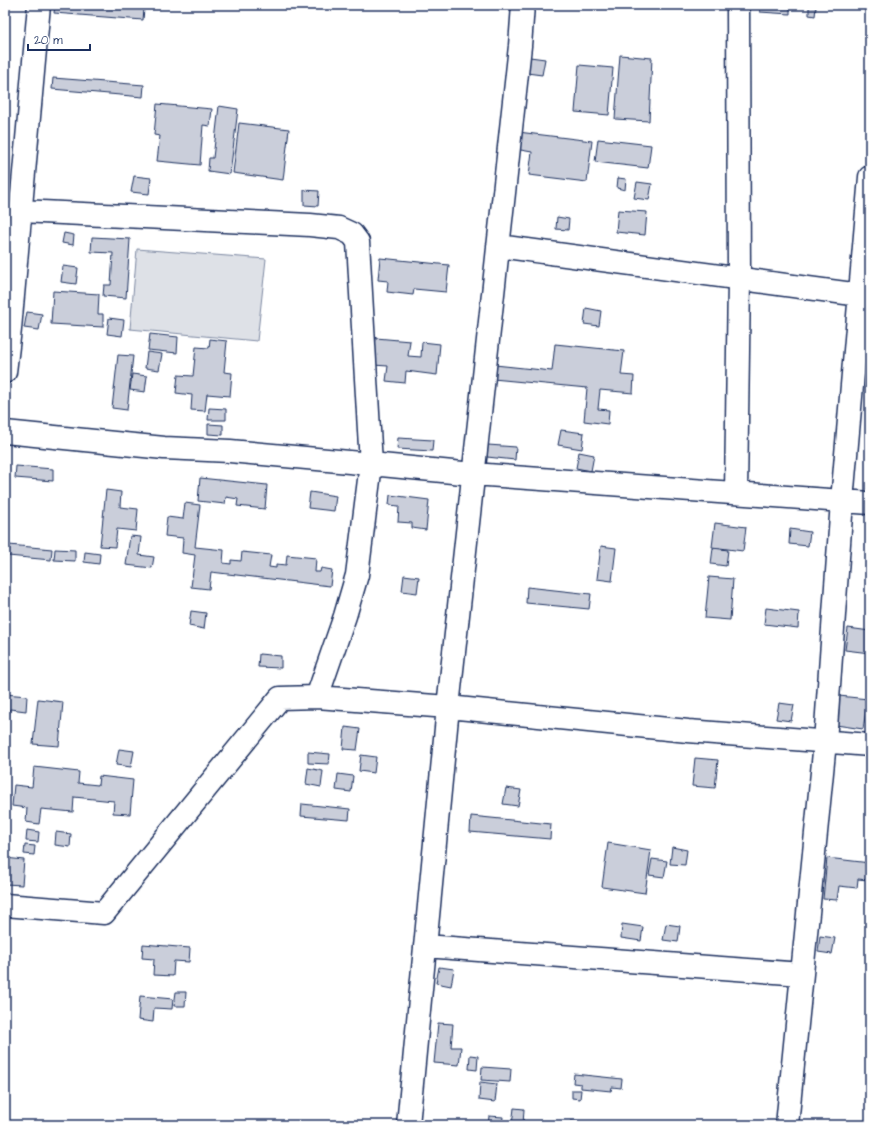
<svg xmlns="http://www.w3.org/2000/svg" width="875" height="1130" font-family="'Architects Daughter',sans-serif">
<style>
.green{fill:#dee1e7;stroke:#7c88a2}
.building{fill:#caceda;stroke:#1b2f5e}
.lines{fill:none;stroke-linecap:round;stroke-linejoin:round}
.minor-casing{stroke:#1b2f5e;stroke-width:25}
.minor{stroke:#fff;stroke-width:22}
</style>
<rect width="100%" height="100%" fill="#fff"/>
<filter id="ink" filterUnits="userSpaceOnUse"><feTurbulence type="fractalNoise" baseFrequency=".025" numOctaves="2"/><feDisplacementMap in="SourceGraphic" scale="8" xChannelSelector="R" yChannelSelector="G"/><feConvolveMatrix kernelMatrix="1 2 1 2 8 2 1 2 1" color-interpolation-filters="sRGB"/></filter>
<g filter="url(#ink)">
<!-- green -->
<path class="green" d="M137,249L266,259L257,341L130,329Z"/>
<!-- building -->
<path class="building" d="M55,5H87L144,9L143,20L54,13Z
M761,5H790V14L760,12Z
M809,6L816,7L815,16L809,15Z
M620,55L652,58L649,121L615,119Z
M530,57L545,59L542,75L527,73Z
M579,65L613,68L609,115L575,112Z
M53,78L144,85L143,97L52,89Z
M157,104L212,109L210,126L203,125L200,165L157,161L160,136L154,135Z
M219,106L238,109L230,174L208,171L209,158H213Z
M239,123L289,129L283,180L233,173Z
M518,132L592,141L587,182L529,175L532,152L515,149Z
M598,139L651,145L648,168L595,162Z
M134,176L151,178L149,194L131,192Z
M618,178L626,179L625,190L617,188Z
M637,182L652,184L649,200L634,198Z
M304,190L319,191L318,206L304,205Z
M618,210L647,212L645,235L616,232Z
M557,217L569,219L568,230L556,229Z
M64,233L74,235L73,245L62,243Z
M92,237L130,239L126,298L103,296L104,285H111L113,253L91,252Z
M380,258L449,265L446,292L414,289L413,295L387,292L388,281L378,280Z
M63,266L78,268L76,284L61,282Z
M53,291L99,294L98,314H103V327L51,324Z
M586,308L601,311L599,326L584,324Z
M27,312L42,314L39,330L24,328Z
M109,318L124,320L122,336L107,334Z
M150,334L178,337L177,353L148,350Z
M376,338L410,341L408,356L421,357L422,342L440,344L437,375L406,371L405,383L386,381L388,366L373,365Z
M210,339L227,341L224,372L232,373L230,396L207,394L205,411L191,410L192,395L176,393L178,375L193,376L196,347L209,348Z
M555,344L624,351L621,375L634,376L633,393L600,390L598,409L609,410L608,424L584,421L587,388L493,379L495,365L552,371Z
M147,352L162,354L159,370L145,368Z
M118,355L133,356L127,410L112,408Z
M132,374L147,376L145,392L130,390Z
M209,408L226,409V420H208Z
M208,424L223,425V435L208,434Z
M561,430L584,433L582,449L558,445Z
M398,438L433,440L432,451L397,449Z
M488,445L516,447L515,460L487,457Z
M579,452L594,455L591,471L576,468Z
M16,466L53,469V481L15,478Z
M200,478L267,485L265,509L237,506L238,499L226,497L225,504L198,501Z
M106,490L121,492L120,507L138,509L136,531L117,529L115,547L100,546Z
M310,492L336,496L334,511L308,508Z
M390,495L429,500L426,530L412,528V523L398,522L399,506L389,505Z
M185,503L200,505L195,547L224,550L223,563L231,564V560L241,561L242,552L271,555L269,567L276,568V564L286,565L287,555L316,558L315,572H320L321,568L332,570L330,586L211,572L209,589L191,587L195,555L182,553L183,538L165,536L167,517L183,519Z
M715,523L746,527L743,551L712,547Z
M790,529L810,532L808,546L789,544Z
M130,536L141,537L139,555L154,557L152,568L126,565Z
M9,545L52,549L51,560L8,556Z
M601,546L616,548L612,581L597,579Z
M713,548L728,550L726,566L711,564Z
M55,549L75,550V561L54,560Z
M85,552L100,554L99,564L84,562Z
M404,575L419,577L417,593L402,591Z
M709,577L733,579L730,620L705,618Z
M527,587L591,594L589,609L526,603Z
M766,608L799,612L798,628L764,624Z
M191,611L206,613L204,629L189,626Z
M848,628L870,631V653L845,650Z
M259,654L281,656V668L258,667Z
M5,694L27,696L26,711L10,709L9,719H5Z
M839,696L868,699L863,729L836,725Z
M38,699L63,702L59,746L33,744Z
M779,703L794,705L791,721L776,719Z
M345,727L360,729L357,750L343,749Z
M119,749L134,751L131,767L116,765Z
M308,752L330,754L329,764L308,763Z
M361,755L376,757L374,773L359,771Z
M695,758L718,760L715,788L692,786Z
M34,767L79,772L78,783L98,785L99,776L133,780L130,814L113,813L114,801L74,797L73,812L41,809L39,824L26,822L27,808L12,806L14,785L32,787Z
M308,768L323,771L321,787L306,784Z
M338,774L353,776L351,792L336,790Z
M506,788L521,790L518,806L503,804Z
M302,804L350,809L349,820L301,816Z
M471,816L551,824L550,839L470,832Z
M27,830L39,832L38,842L26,841Z
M56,832L71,834L70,847L55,845Z
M608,843L651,850L645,893L602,887Z
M25,845L35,846L34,855L24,854Z
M672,847L687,850L685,865L670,864Z
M5,858L24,860L22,885L5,884Z
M827,858L870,863V890L867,889L868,880L858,879L857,888L839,886L837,900L823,899Z
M652,859L667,861L664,877L649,875Z
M622,924L643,927L641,941L621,938Z
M666,924L680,926L678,942L663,940Z
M820,936L835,938L832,954L818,952Z
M143,944L190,948L189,962L174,961L173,976L153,975L154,959L142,958Z
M439,967L454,969L451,986L436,983Z
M176,992H186L185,1006H174Z
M140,996L173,999L172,1009L154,1008L153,1022L138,1020Z
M438,1023L453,1024L451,1047H461L459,1065L434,1063Z
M470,1055L478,1056L477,1070L469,1069Z
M482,1067L511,1069L510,1082L481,1080Z
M574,1074L622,1079L621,1088L612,1087L611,1091L581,1088V1084L573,1083Z
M480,1082L497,1084L495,1102L479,1100Z
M572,1090H581L580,1099L572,1098Z
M514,1108L524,1109L523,1125H512Z
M489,1116L503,1117L502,1125H488Z
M571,1121L584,1122L583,1125H571Z"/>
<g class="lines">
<!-- minor casing -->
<g class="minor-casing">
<path id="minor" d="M21,211L310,225L339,228L352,234L358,242L371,464L357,575L345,616L317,697
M498,246L860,295
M5,372L10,329L39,5
M5,432L164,448L230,451L371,464L473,474L870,503
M736,493L739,279L738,5
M5,905L104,913L280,698L317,697L448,707L688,731L870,745
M425,946L802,974
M408,1125L448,707L520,46L523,5
M787,1125L825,742L842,501L870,177"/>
</g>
<!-- minor -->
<use href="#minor" class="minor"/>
</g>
</g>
<!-- margin -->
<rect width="875" height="1130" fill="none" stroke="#fff" stroke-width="20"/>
<rect x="10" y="10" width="855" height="1110" fill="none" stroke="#1b2f5e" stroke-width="1.5" filter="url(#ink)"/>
<!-- scale -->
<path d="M28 44v6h62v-6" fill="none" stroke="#1b2f5e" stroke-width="2"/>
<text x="34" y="44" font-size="12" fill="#1b2f5e" stroke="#ffffff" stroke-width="3" paint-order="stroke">20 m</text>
</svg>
